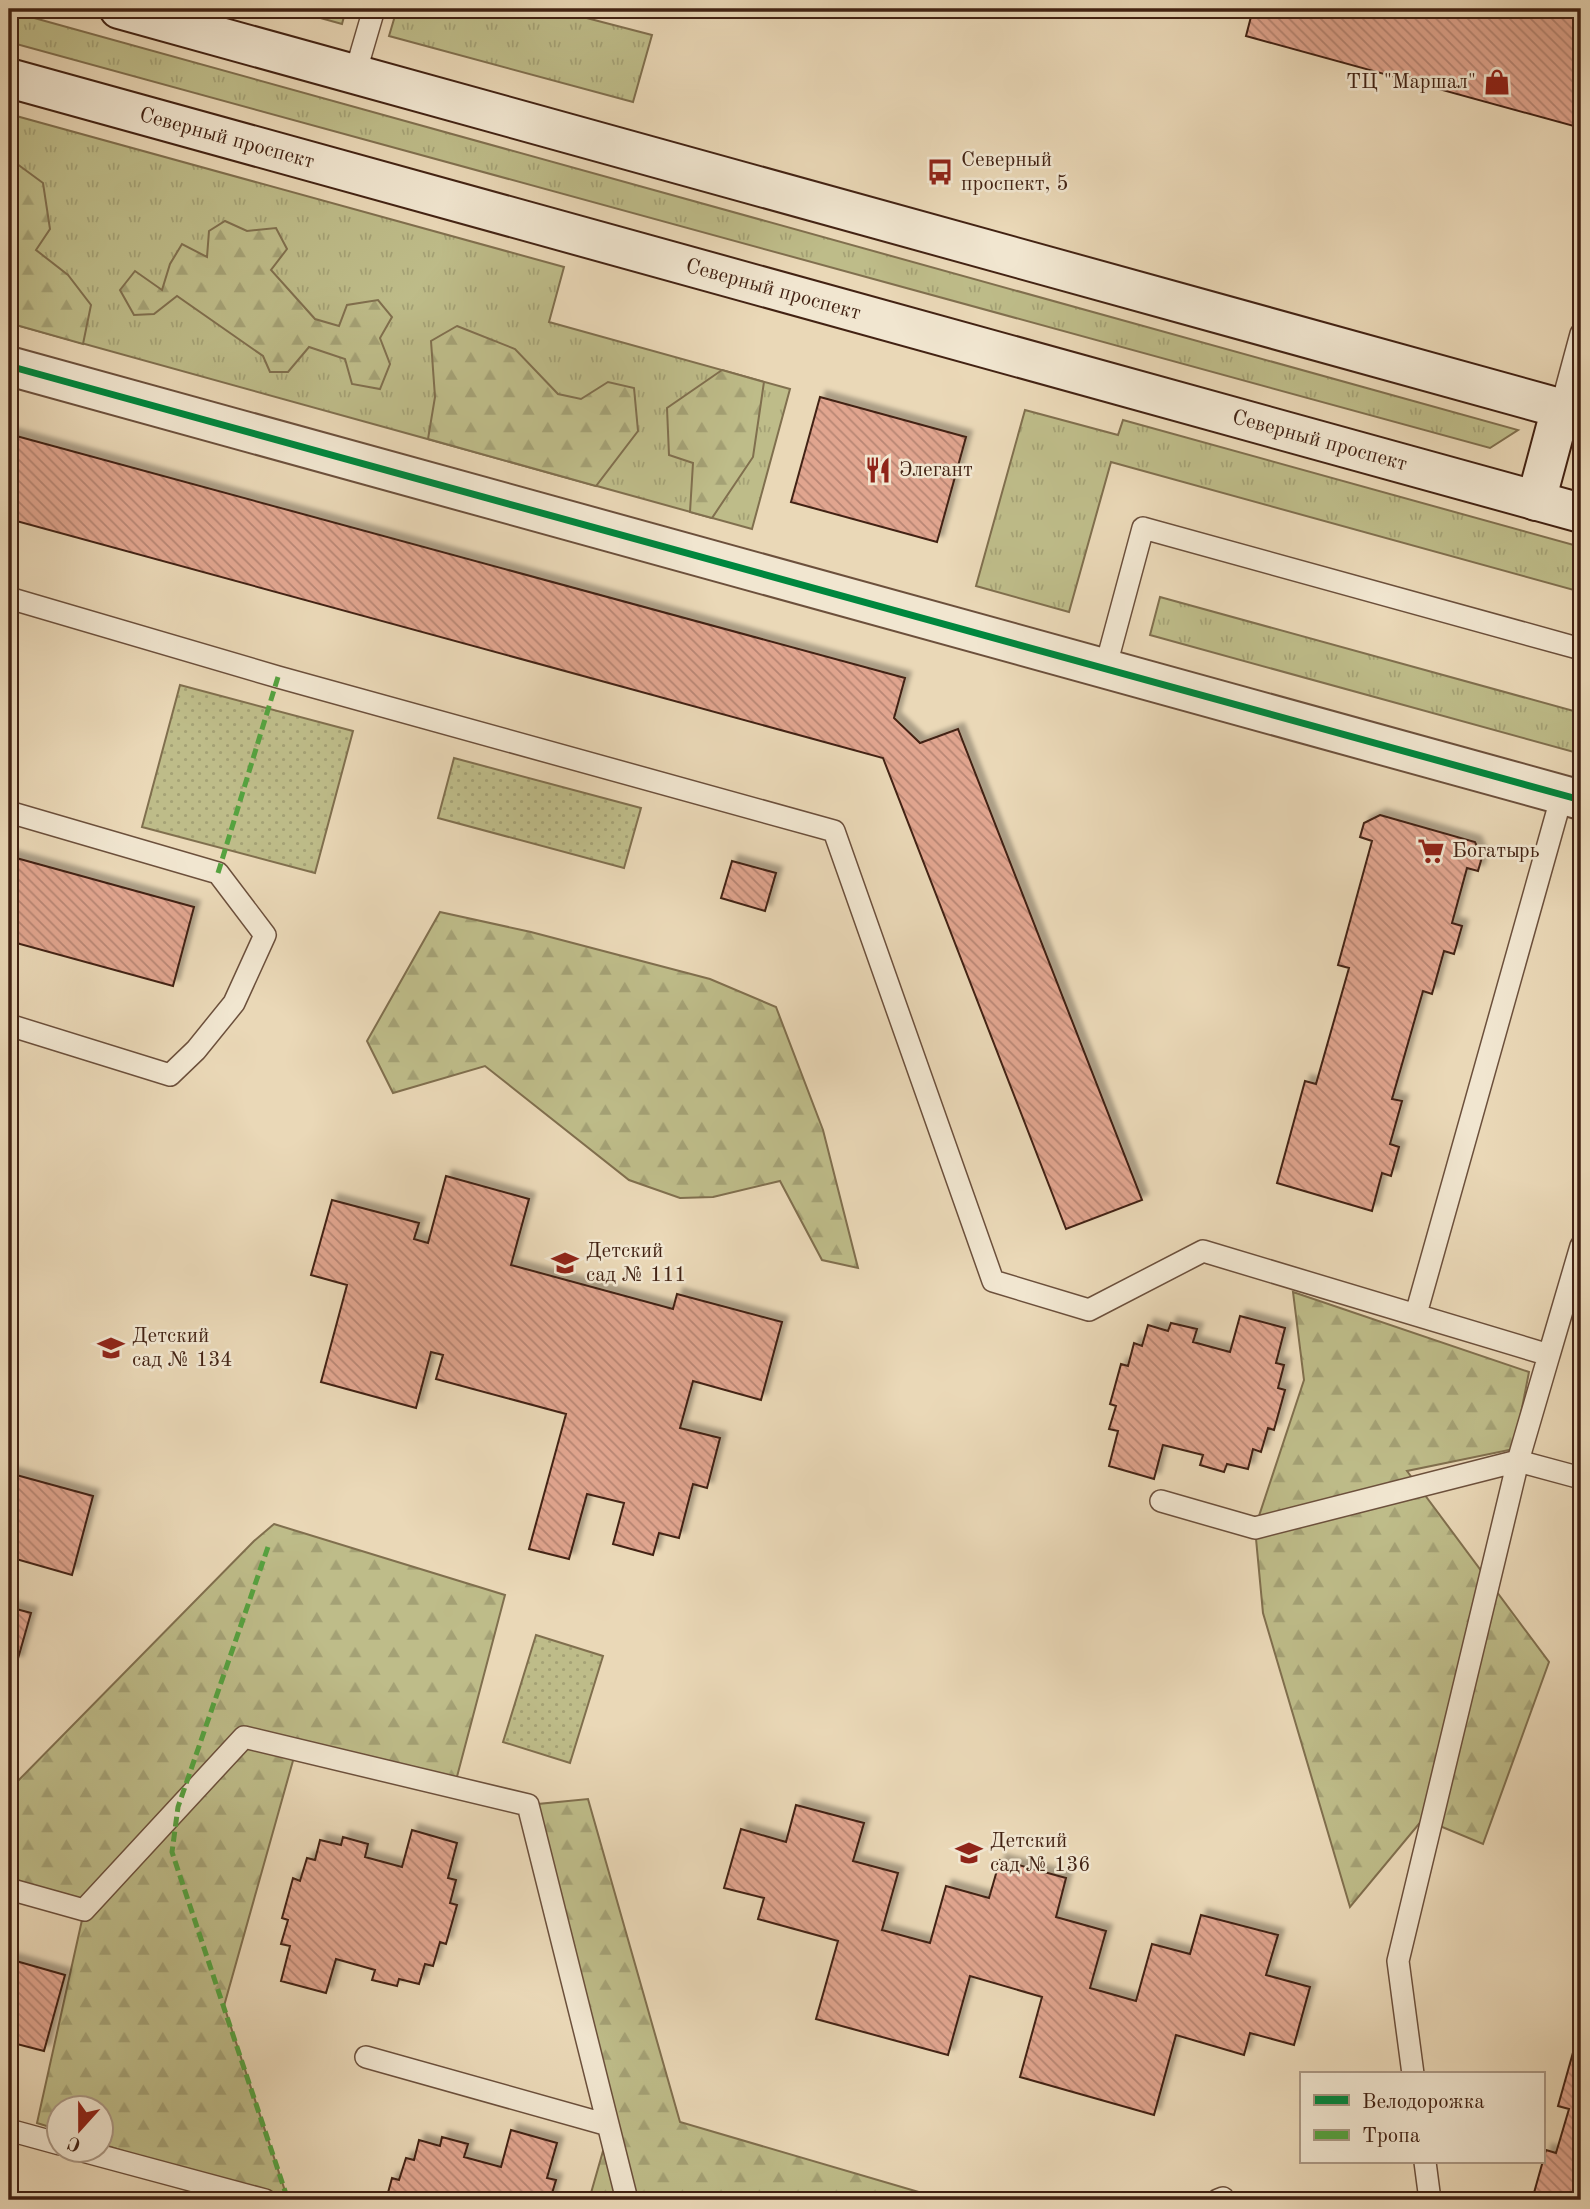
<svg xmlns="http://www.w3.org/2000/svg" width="1590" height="2209" font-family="'Old Standard TT',serif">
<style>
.grass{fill:url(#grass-tufts);stroke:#806f4e;stroke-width:2}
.forest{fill:url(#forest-firs);stroke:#806f4e;stroke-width:2}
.park{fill:url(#park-dots);stroke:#806f4e;stroke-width:2}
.building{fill:url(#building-back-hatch);stroke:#422213;stroke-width:2;filter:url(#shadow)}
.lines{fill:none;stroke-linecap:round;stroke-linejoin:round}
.service-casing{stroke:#6c503c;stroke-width:24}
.minor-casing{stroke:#6c503c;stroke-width:42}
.secondary-casing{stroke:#422213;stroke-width:42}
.service{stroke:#f1e6d0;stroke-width:21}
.minor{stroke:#f1e6d0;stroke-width:38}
.secondary{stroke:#f1e6d0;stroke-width:38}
.quiet{stroke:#55a23f;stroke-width:5;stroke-dasharray:10 5;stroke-linecap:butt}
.cycleway-casing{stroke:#f1e6d0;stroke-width:11}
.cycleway{stroke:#00873e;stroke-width:7}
.labels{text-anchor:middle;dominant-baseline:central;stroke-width:5;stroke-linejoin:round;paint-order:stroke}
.poi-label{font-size:21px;fill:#422213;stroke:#f1e6d0;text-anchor:start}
.street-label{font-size:21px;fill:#422213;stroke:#f1e6d0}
</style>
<defs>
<pattern id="grass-tufts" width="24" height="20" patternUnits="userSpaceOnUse" patternTransform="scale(1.75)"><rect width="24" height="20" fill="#bebc89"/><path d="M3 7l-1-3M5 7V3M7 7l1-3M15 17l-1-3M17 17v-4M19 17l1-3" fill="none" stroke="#a4a175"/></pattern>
<pattern id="forest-firs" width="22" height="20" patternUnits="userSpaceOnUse" patternTransform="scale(1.75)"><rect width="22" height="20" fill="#bebc89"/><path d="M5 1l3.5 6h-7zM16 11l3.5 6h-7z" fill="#a4a175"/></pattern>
<pattern id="park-dots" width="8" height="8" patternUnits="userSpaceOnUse" patternTransform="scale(1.75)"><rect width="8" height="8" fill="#bebc89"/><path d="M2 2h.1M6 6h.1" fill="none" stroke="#a4a175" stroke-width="1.8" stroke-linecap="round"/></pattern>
<pattern id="building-back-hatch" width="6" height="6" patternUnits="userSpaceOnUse" patternTransform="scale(1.75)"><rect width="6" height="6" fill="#e1a58f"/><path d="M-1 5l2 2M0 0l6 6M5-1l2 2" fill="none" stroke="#b88674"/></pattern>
<filter id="shadow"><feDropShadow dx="6" dy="-6" stdDeviation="2" flood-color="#0004"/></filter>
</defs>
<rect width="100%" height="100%" fill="#ead8b7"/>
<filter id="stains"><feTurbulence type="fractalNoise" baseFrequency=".00286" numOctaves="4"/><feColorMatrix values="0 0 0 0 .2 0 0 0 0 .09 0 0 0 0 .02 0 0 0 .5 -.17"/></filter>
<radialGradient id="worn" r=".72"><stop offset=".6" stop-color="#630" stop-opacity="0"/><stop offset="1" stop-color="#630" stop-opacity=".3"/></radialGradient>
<!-- grass -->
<path class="grass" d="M288,9H346L342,24Z
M397,9H552L652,35L633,102L389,36Z
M9,11L1518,430L1490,448L9,42Z
M9,114L564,267L549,322L790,389L752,529L9,323Z
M1025,410L1118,435L1123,420L1581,547V592L1111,462L1069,612L976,586Z
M1160,597L1581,713V754L1150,635Z"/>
<!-- forest -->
<path class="forest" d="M9,158L43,183L50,229L36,250L68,275L91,305L83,344L9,323Z
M225,221L247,231L276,228L287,249L271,270L315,319L339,326L347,305L378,300L392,317L380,338L390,364L380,389L352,384L345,359L309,347L288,372H270L263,356L177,296L154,314L134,315L120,290L135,271L162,290L170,264L182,244L207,257L209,231Z
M457,326L515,349L558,394L581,399L608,382L634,388L638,431L596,486L428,439L435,397L431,341Z
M722,370L764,382L753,457L712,518L690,512L693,463L669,455L667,408Z
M440,912L531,932L710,979L776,1007L823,1130L858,1268L822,1260L780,1181L713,1197L680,1198L629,1180L485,1066L393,1093L367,1041Z
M1293,1292L1529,1372L1514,1449L1407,1471L1549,1662L1483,1844L1423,1819L1350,1907L1263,1613L1255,1528L1304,1380Z
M274,1524L505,1595L454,1788L296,1750L224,2006L288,2200H270L102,2144V2108H60L59,2130L37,2123L84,1911L9,1889V1790L254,1541Z
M588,1799L680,2122L946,2200H589L609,2130L528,1805Z"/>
<!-- park -->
<path class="park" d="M180,685L353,731L315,873L142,827Z
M454,758L641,808L624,868L438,818Z
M536,1635L603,1656L570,1763L503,1742Z"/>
<!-- building -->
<path class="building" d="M1149,9H1171L1170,14Z
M1253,9H1581V128L1246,36Z
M820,397L966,437L937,542L791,502Z
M9,434L905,678L894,718L920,743L958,729L1142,1200L1066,1229L883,758L9,519Z
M1380,815L1475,842L1482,857L1478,871L1467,868L1452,923L1462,926L1454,954L1444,951L1432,994L1423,991L1392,1099L1402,1101L1390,1144L1399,1147L1391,1176L1382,1173L1372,1211L1277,1183L1305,1081L1316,1084L1349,968L1338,965L1372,841L1360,837L1364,823Z
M9,856L194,907L173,986L9,941Z
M732,861L776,873L765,911L721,898Z
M446,1176L529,1199L511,1265L673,1309L677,1294L782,1322L761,1400L693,1381L680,1428L720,1438L707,1488L693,1484L679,1538L659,1533L653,1555L613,1544L624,1503L587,1494L569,1559L529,1549L566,1414L436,1379L443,1355L431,1352L416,1408L321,1382L347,1285L311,1275L332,1200L419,1223L414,1239L428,1243Z
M1240,1316L1285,1328L1276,1363L1284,1365L1278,1388L1285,1390L1274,1430L1268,1428L1261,1452L1253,1449L1248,1469L1227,1464L1224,1472L1200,1465L1203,1455L1163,1445L1154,1479L1109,1466L1118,1431L1109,1429L1116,1406L1110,1404L1121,1364L1128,1366L1134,1343L1142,1346L1148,1325L1168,1331L1171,1323L1197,1329L1193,1342L1230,1352Z
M9,1473L93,1496L72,1575L9,1557Z
M9,1607L31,1613L17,1662L9,1660Z
M796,1805L864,1823L853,1861L898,1873L882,1930L930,1943L946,1886L989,1898L1000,1860L1066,1878L1056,1917L1106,1931L1090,1988L1136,2001L1152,1944L1190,1954L1201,1915L1278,1935L1266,1975L1310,1987L1294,2045L1250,2033L1244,2055L1176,2035L1154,2115L1020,2077L1042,1997L970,1976L948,2055L816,2019L838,1941L758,1919L764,1898L724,1888L741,1829L786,1842Z
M412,1830L457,1843L448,1878L456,1880L450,1903L457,1905L446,1944L440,1942L433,1966L425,1964L419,1984L399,1979L397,1986L372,1980L375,1970L336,1959L326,1993L281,1981L290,1946L281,1944L288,1920L282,1918L293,1878L300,1881L307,1858L315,1860L320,1840L341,1845L343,1837L368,1844L365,1857L402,1867Z
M9,1959L65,1975L44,2051L9,2042Z
M1581,2024V2200H1532L1546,2150L1556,2153L1569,2109L1558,2106Z
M511,2130L557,2143L547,2178L556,2180L550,2200H386L392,2178L399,2180L406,2158L414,2160L419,2140L440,2146L442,2137L468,2144L464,2157L501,2167Z"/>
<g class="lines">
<!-- service casing -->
<g class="service-casing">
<path id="service" d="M355,74L374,9
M1561,408L1581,334
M9,598L278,677L834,831L993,1281L1089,1310L1203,1251L1549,1355L1581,1246
M1105,669L1143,528L1581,649
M9,812L218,873L265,935L234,1003L196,1050L170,1075L9,1025
M1416,1314L1562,795
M1549,1355L1518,1461L1581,1478
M1161,1501L1255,1528L1518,1461L1398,1961L1413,2074
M9,1889L84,1910L244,1737L528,1805L627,2200
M366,2057L608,2125
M9,2130L60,2144
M79,2150L265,2200
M1425,2162L1430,2200
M1218,2200L1223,2198V2200"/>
</g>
<!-- minor casing -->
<g class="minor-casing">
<path id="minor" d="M9,366L1581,800"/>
</g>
<!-- secondary casing -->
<g class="secondary-casing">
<g id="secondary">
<path d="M119,9L1581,414"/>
<path id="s1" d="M9,78L1581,513"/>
<path d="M1536,501L1561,408"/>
</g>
</g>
<!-- service -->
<use href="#service" class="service"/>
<!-- minor -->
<use href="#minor" class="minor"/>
<!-- secondary -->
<use href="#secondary" class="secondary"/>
<!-- quiet -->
<path class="quiet" d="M218,873L278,677
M268,1547L178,1807L172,1852L288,2200"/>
<!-- cycleway casing -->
<g class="cycleway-casing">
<path id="cycleway" d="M9,366L1581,800"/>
</g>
<!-- cycleway -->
<use href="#cycleway" class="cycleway"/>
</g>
<!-- icons -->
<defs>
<g id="shop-bare" transform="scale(2.1)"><path d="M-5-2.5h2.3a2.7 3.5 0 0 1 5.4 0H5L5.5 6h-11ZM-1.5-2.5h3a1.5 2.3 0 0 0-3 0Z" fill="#8f2418" stroke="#f1e6d0" stroke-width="2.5" paint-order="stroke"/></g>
<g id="bus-bare" transform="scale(2.1)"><path d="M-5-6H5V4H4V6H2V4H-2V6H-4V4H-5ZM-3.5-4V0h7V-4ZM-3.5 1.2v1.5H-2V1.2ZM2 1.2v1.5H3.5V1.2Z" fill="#8f2418" stroke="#f1e6d0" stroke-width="2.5" paint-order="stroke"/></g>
<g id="restaurant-bare" transform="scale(2.1)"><path d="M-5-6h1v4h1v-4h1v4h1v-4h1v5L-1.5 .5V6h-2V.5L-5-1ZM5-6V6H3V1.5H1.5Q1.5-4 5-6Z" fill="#8f2418" stroke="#f1e6d0" stroke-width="2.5" paint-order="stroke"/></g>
<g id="supermarket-bare" transform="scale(2.1)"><path d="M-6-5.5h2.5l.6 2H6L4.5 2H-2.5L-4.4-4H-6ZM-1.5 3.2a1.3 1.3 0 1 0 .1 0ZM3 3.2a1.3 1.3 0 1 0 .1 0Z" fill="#8f2418" stroke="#f1e6d0" stroke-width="2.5" paint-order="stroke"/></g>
<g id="school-bare" transform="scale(2.1)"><path d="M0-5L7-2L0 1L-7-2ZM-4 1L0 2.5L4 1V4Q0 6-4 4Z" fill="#8f2418" stroke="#f1e6d0" stroke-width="2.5" paint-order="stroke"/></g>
</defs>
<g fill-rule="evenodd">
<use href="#shop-bare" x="1497" y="82"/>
<use href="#bus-bare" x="940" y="172"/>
<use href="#restaurant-bare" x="878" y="470"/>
<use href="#supermarket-bare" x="1431" y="851"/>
<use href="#school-bare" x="565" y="1263"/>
<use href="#school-bare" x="111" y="1348"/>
<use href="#school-bare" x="969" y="1853"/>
</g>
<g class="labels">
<!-- poi labels -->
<g class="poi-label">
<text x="1476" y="82" text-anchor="end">ТЦ "Маршал"</text>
<text x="961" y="160">Северный<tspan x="961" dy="24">проспект, 5</tspan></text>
<text x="899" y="470">Элегант</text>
<text x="1452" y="851">Богатырь</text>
<text x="586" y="1251">Детский<tspan x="586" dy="24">сад № 111</tspan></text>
<text x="132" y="1336">Детский<tspan x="132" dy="24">сад № 134</tspan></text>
<text x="990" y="1841">Детский<tspan x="990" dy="24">сад № 136</tspan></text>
</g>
<!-- street labels -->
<g class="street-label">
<text stroke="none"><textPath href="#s1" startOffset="226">Северный проспект</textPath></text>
<text stroke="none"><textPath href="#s1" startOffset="793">Северный проспект</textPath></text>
<text stroke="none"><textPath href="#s1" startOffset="1360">Северный проспект</textPath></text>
</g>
</g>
<!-- margin -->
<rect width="1590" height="2209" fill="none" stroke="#ead8b7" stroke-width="35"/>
<rect x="10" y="10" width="1569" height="2188" fill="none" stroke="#422213" stroke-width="3.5"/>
<rect x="18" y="18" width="1555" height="2174" fill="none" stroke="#422213" stroke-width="2"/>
<!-- legend -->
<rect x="1300" y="2072" width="245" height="91" fill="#f1e6d0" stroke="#ab9884" stroke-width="2"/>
<rect x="1314" y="2095" width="35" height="10" fill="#00873e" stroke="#ab9884" stroke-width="2"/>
<text x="1362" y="2108" font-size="21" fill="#422213">Велодорожка</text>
<rect x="1314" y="2130" width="35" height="10" fill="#55a23f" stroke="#ab9884" stroke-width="2"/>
<text x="1362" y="2142" font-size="21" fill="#422213">Тропа</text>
<!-- north arrow -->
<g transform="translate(80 2129) rotate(201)"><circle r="33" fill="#f1e6d0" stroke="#ab9884" stroke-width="2"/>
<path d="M0-5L12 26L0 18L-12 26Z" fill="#8f2418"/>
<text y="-10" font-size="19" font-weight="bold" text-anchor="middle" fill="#422213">С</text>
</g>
<rect width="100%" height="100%" filter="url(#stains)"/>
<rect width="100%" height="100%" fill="url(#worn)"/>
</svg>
